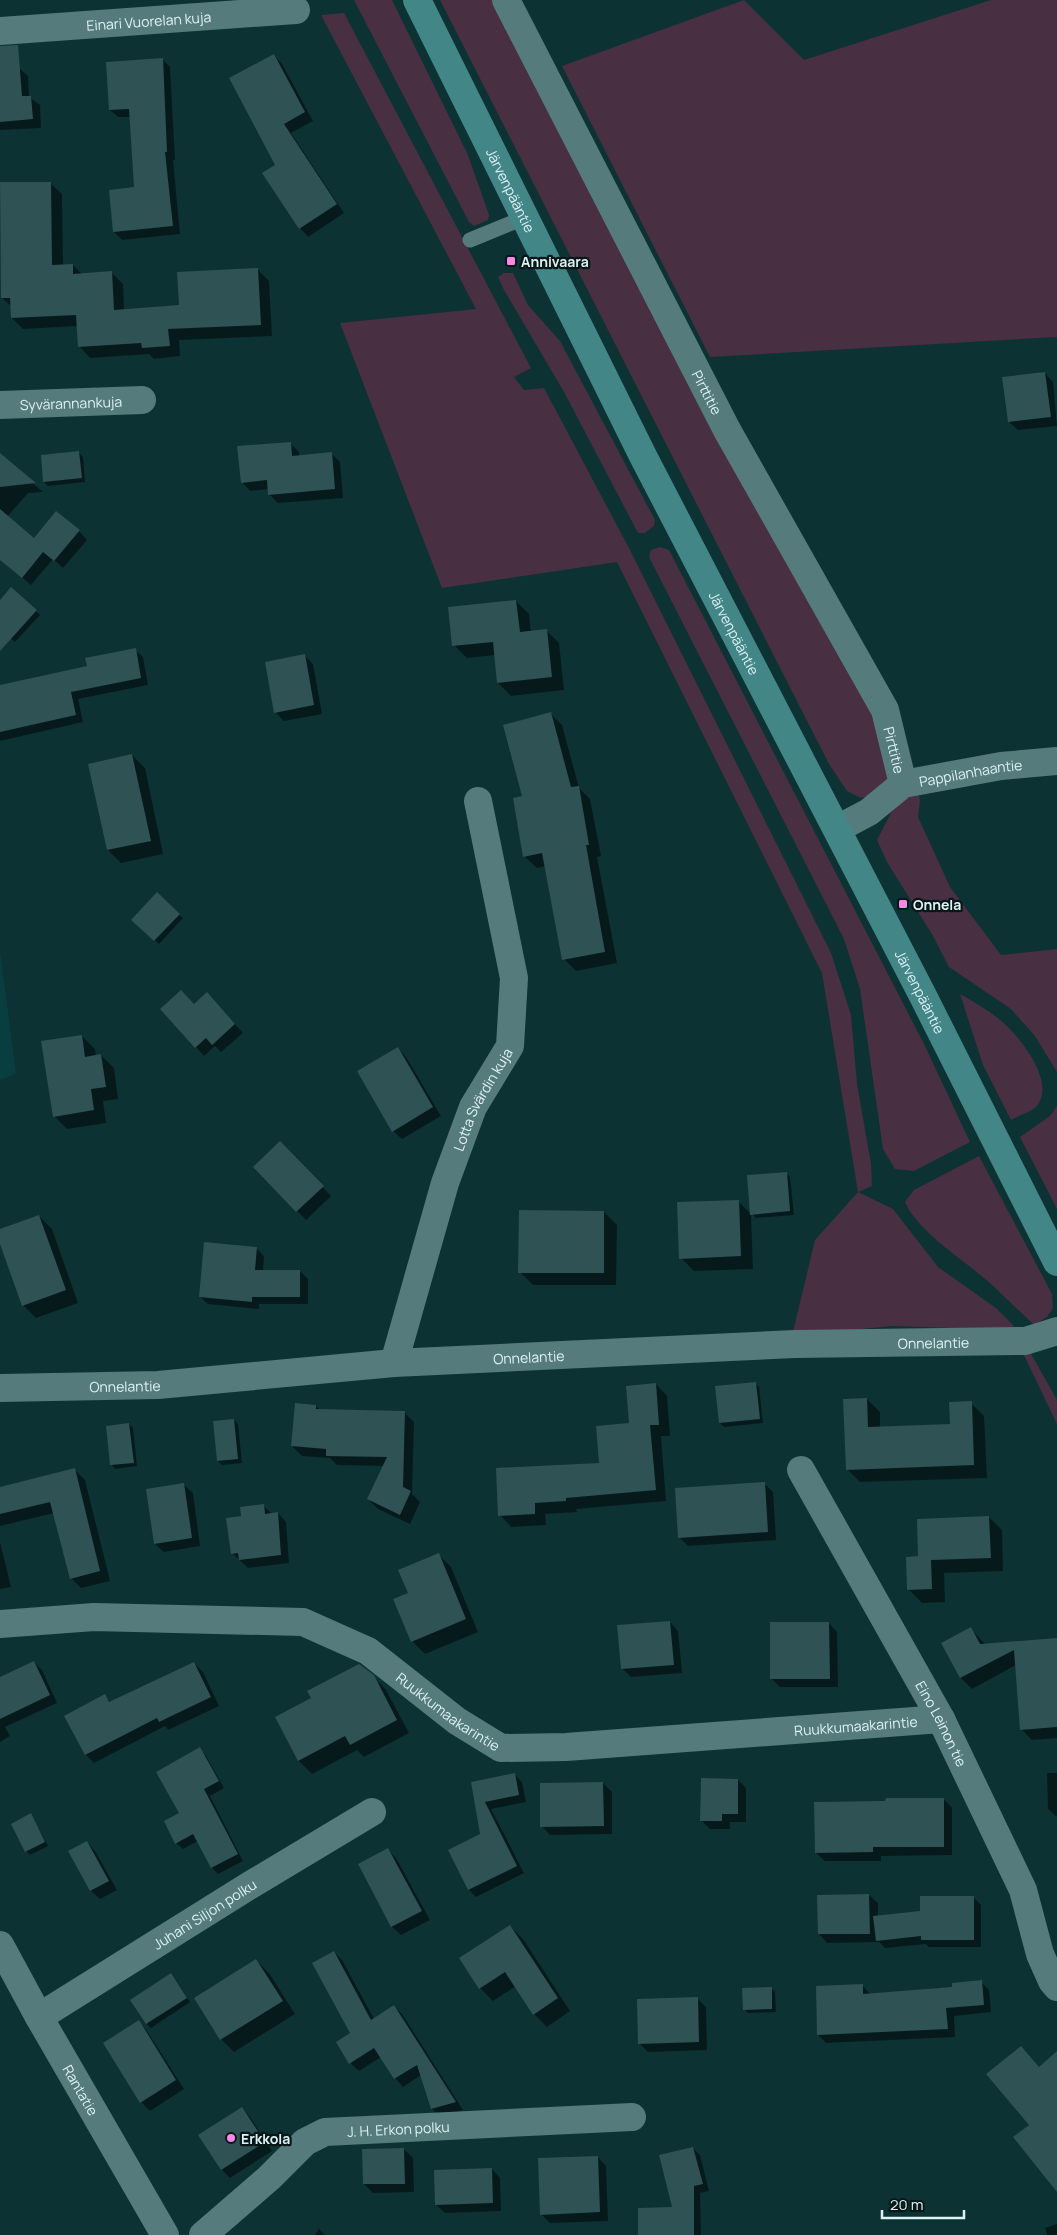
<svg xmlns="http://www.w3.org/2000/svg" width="1057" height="2235" font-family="Manrope,sans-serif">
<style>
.built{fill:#093e40}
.green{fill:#482f42}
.shadow{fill:#0007}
.building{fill:#2f5254}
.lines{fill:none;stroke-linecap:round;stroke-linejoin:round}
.service{stroke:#567b7c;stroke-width:15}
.minor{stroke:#567b7c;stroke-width:28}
.tertiary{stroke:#567b7c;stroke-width:28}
.secondary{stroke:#438688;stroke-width:28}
.poi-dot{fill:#fc86e4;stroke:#081718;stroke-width:2}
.labels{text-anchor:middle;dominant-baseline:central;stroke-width:4.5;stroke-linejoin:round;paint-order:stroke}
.street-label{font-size:14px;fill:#def2f3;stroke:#081718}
.poi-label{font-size:14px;font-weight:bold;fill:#def2f3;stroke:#081718;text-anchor:start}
</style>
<rect width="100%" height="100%" fill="#0d3234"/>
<!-- built -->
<path class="built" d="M0,951L16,1074L0,1080Z"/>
<!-- green -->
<path class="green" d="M354,0H392L468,155L489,215L488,220L474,226L469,222Z
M440,0H499L884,737L891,775L876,793L861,798L847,791L829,764Z
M744,0L804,60L991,0H1057V337L710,357L562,66Z
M344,13L531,368L514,377L524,390L544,388L630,550L831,953L851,1015L857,1084L871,1164L872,1186L858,1192L893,1209L938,1267L996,1308L1014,1326L1012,1330L892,1326L792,1336L815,1240L858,1192L822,973L617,562L442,588L340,323L476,309L321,15Z
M504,273H513L528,305L560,341L655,520L654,526L645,533H638L564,392L504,290L498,277Z
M660,547L669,550L924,1044L970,1142L914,1171L895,1169L883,1149L860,989L844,939L649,557L651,550Z
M918,791L920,800L918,817L950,887L1001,955L1057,949V1072L1035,1036L1011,1009L949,967L933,936L887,862L877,840L894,807Z
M960,994C976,1003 995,1014 1008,1027C1025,1044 1057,1086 1035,1108C1028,1113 1018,1116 1011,1120L983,1065Z
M1057,1106V1209L1020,1137L1050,1116Z
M979,1156L1052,1294L1053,1308L1047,1317L1034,1325C1019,1311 1005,1297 990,1283C965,1261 917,1231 905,1202L914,1190Z
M1021,1349L1030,1352L1057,1400V1424Z"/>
<!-- shadow -->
<path class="shadow" d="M274,55L282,64L313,121L291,133L344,213L308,237L300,228L276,165Z
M162,59L170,67L175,160H173L180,234L122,240L114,232L136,188L130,117H118L110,110Z
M19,68L28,76L29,97L40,105L41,128L0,130V69Z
M50,183L62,194L63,265H73L82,274L112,273L123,284L124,310L180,306L258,270L269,281L272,336L179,340L180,356L154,359L149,354L90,358L79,346L78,326L23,329L12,318V307L2,298L0,184Z
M1045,373L1053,382L1057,426L1018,430L1009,422Z
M290,443L299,452V456L331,453L340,462L343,498L278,503L269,494V489L250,491L242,482Z
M79,453L83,457L85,482L48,486L44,482Z
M0,455L43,492L28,493L7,517L34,540L79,531L87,540L63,568L53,559L31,585L0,558Z
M516,601L529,614L531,632L546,630L559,643L564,690L511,696L498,683L495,655L467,658L454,645Z
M0,602L36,611L40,615L15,642L0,628Z
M135,650L143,657L148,685L78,699L83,722L0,741V686L88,667Z
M305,656L313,664L322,714L284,721L275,712Z
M550,713L562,725L579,788L590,799L601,856L597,857L617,963L576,971L564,959L546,866L537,868L524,856L523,797Z
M132,755L145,768L163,854L121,863L108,850L89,765Z
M157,894L183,918L159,944L133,920Z
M215,1002L243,1033L221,1052L215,1046L204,1056L162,1009Z
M82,1036L95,1049L96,1056L101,1055L114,1068L118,1099L103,1101L106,1123L67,1129L54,1116Z
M398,1048L406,1057L441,1116L402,1139L393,1131Z
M280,1142L331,1196L306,1220L255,1167Z
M786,1173L790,1177L794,1215L756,1218L752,1214Z
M738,1201L751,1214L753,1269L694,1271L681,1258Z
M604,1212L617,1225L616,1285H533L520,1272Z
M39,1216L52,1229L78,1303L36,1318L23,1305L0,1241V1230Z
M256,1248L264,1256L263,1271H300L308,1279V1304H259V1309L208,1304L200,1297Z
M755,1383L759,1387L763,1423L724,1427L720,1423Z
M656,1384L667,1396L670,1436H661L666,1501L576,1509L577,1512L545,1514L546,1525L511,1527L500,1515L600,1464L631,1424Z
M867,1399L880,1412V1428L951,1425L971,1403L984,1416L987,1478L860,1482L847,1469Z
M316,1406L320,1410L404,1412L414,1422L412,1494L420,1502L410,1524L378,1509L368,1499L384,1466L337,1465L330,1458L302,1456L292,1446Z
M234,1420L238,1424L242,1463L222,1465L218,1461Z
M129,1424L133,1428L137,1466L115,1469L111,1464Z
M75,1470L85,1480L110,1581L81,1588L71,1578L54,1513L0,1526V1488Z
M764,1483L773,1492L776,1540L688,1546L679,1537Z
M184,1485L193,1493L200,1546L164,1552L155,1544Z
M263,1505L272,1514L278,1513L286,1522L289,1563L248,1568L232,1553L242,1517Z
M989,1517L1002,1530L1003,1571L944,1573L945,1602L922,1603L909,1590L919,1557Z
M0,1542L11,1587L0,1589Z
M438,1554L451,1567L478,1632L425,1654L412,1641L409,1594Z
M670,1622L678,1631L682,1673L631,1677L622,1668Z
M829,1623L837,1632L838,1687H780L771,1678Z
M971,1629L985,1644L1057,1640V1738L1032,1740L1021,1729L1016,1665L972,1689L961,1678L943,1643Z
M34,1662L42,1670L57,1703L5,1727L10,1736L0,1742V1678Z
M194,1663L203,1672L219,1706L168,1730L165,1726L94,1763L86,1755L104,1696L111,1703Z
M373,1676L386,1690L409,1733L364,1757L357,1750L312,1774L299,1761L276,1718Z
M200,1749L206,1756L224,1788L210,1796L243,1861L218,1874L212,1868L198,1841L183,1849L176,1843L181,1813Z
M1047,1773H1057V1817L1048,1809Z
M515,1775L522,1782L526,1802L491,1809L524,1873L476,1897L469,1890L449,1851L482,1835L472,1783Z
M738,1780L746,1788V1822H730V1829H710L701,1820Z
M603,1783L612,1792V1834L550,1835L542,1826Z
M944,1799L952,1808V1855L881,1856V1861H825L816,1853L887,1802Z
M31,1815L48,1846L30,1855L26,1851Z
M87,1842L95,1851L117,1890L100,1899L91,1891L70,1851Z
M388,1850L396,1858L430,1920L401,1935L392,1927L359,1865Z
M869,1895L878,1903V1917L922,1912L973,1897L981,1905V1947H929L926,1944L885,1948L879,1942L827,1943L819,1934Z
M510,1926L523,1939L570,2011L547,2027L534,2014L516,1986L493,2001L480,1988Z
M334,1952L342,1960L374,2019L394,2006L402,2014L463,2110L440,2117L432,2109L421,2075L403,2087L395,2078L381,2057L359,2071L350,2063L337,2042L351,2034Z
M256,1960L269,1973L295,2014L234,2052L221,2039Z
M175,1979L190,2002L151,2028L147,2024Z
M981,1982L989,1990L991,2012L954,2016L955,2037L826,2043L818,2035L862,1985L870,1994L953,1988Z
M771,1988L775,1992L776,2012L748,2013L744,2009Z
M697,1998L706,2007L707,2050L648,2052L639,2043Z
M139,2022L147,2031L184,2089L150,2111L141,2102Z
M242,2108L250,2117L272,2151L230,2178L222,2170Z
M693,2148L700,2155L709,2191L700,2193L701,2235H640L674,2208Z
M404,2149L413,2158L414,2192L373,2193L364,2184Z
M598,2157L606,2166L608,2221L550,2223L541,2214Z
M492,2169L500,2178L501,2211L445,2213L436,2205Z
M1057,2224V2235H1047L1045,2228Z
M318,2228L325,2235H314L318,2231Z"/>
<!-- building -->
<path class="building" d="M18,45L22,96H31L33,119L0,122V46Z
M274,54L305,112L284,124L337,204L299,229L262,173L275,165L229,78Z
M163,58L167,152H165L173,226L113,232L109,190L134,187L129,109L109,110L106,62Z
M0,182H51L52,265L73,264V274L112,271L114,310L179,305L177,272L258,268L261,325L168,329L170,346L142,348L141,343L78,347L76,315L11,318L10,298H1Z
M1045,372L1051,417L1008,422L1002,377Z
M291,442L292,456L332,452L335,489L268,495L267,480L241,483L237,446Z
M79,451L82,478L43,482L41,455Z
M0,453L36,483L0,487Z
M0,509L34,538L56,511L80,530L54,561L43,552L22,578L0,560Z
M11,587L37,610L0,651V600Z
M516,600L520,632L547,629L552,677L497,683L493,642L452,646L448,607Z
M136,648L141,678L71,692L76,715L0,732V685L87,666L85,658Z
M305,654L314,705L274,713L265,662Z
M551,712L571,787L579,786L589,845H586L605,952L562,960L542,853L523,857L513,798L522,796L503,725Z
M132,754L151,841L107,850L88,764Z
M157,892L180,914L154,941L131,920Z
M181,990L194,1004L207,992L235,1024L212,1045L206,1038L195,1048L160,1009Z
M82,1035L85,1057L101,1054L106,1087L91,1089L94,1110L53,1117L41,1041Z
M398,1047L433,1107L392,1132L357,1071Z
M280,1141L324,1186L296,1212L253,1167Z
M787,1172L790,1211L750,1215L747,1175Z
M739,1200L741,1256L679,1259L677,1202Z
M519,1210L604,1211V1273H518Z
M39,1215L66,1290L22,1306L0,1244V1229Z
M204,1242L257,1247L255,1270H300V1297H252V1302L199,1297Z
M756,1382L760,1419L719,1423L715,1386Z
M656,1383L659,1425H650L656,1490L566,1498V1501L535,1503V1514L498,1516L496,1468L599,1463L596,1426L629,1423L626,1386Z
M867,1398L868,1427L950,1424L949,1402L972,1401L974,1465L846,1470L843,1399Z
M295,1403L316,1405V1409L405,1411L403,1487L411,1491L400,1515L367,1499L387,1457L326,1456V1449L291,1446Z
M234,1419L238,1459L217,1461L213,1421Z
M129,1423L134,1463L110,1465L106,1426Z
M75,1468L100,1571L70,1579L50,1502L0,1514V1487Z
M765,1482L768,1532L678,1538L675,1488Z
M184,1483L192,1538L154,1544L146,1489Z
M264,1504L265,1514L278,1512L281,1555L239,1560L238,1553L231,1554L226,1518L241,1516L240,1507Z
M989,1516L991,1558L931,1560L932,1589L907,1590L906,1557L918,1556L917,1519Z
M439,1553L466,1619L411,1642L393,1599L408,1593L398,1570Z
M670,1621L674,1665L621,1669L617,1625Z
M770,1622H829L830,1679H770Z
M971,1627L980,1644L1057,1638V1727L1020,1730L1014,1650L960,1678L941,1643Z
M34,1661L50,1695L0,1719V1677Z
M194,1662L211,1697L159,1722L157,1718L85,1755L64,1716L105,1694L109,1702Z
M359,1664L374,1675L397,1720L350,1745L345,1736L298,1761L275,1717L311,1698L307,1691Z
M200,1747L219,1781L204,1789L238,1854L211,1868L193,1834L175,1844L164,1821L179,1813L156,1772Z
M515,1773L519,1795L485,1802L517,1866L468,1890L448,1850L480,1834L471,1782Z
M701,1778L738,1779V1814H722V1821H700Z
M603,1782L604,1826L540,1827V1783Z
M886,1798H944V1847H873V1852L815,1853L814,1802L885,1801Z
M31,1813L45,1842L25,1852L11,1824Z
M87,1841L109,1881L90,1891L68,1851Z
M388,1848L422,1911L391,1927L358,1864Z
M869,1894L870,1934H818L817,1895Z
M920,1896H974V1940H921V1936L876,1941L873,1916L920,1911Z
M510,1925L558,1998L533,2015L505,1972L479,1989L459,1958Z
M334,1951L371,2020L394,2005L456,2102L431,2109L417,2065L394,2079L374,2048L349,2064L336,2042L350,2033L312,1963Z
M256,1959L283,2001L220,2040L194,1998Z
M171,1973L187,1998L146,2024L130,2000Z
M982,1980L984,2005L946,2008L948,2029L817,2035L816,1986L863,1984V1994L952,1987V1983Z
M772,1987V2009L743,2010L742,1988Z
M698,1997L699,2042L638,2044L637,1999Z
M139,2020L176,2080L140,2103L103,2043Z
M1021,2046L1039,2067L1057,2051V2192L1013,2137L1029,2125L986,2074Z
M242,2107L265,2142L221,2170L198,2135Z
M693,2147L703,2184L694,2186V2235H638V2208L672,2207L659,2155Z
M404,2148L405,2184H363L362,2149Z
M598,2156L600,2212L540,2215L538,2158Z
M492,2168L493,2203L435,2205L434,2170Z"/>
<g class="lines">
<!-- service -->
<path class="service" d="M470,240L524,218"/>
<!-- minor -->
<g class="minor">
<path id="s1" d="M506,0L727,430L885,710L903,784"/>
<path id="s2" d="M0,31L296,10"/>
<path id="s3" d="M0,405L142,400"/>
<path id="s4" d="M837,829L869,812L903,784L1001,766L1057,761"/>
<path id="s5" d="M394,1363L445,1183L473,1107L510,1046L514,978L478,801"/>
<path id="s6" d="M0,1388L158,1385L394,1363L795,1344L1025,1341L1057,1331"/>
<path id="s7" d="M801,1470L941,1719L1023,1890L1040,1954L1052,1981L1057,1987"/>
<path id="s8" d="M0,1624L94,1617L303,1622L368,1651L457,1721L501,1748L566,1747L941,1719"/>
<path id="s9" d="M39,2017L252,1884L372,1812"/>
<path id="s10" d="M203,2235L269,2178L305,2142L325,2132L632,2117"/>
</g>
<!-- tertiary -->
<path class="tertiary" id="s11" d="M0,1945L39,2017L165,2235"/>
<!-- secondary -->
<path class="secondary" id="s12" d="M417,0L643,456L923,996L1057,1262"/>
</g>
<!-- markers -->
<g class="poi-dot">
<rect x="506" y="256" width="10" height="10" rx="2.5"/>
<rect x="898" y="899" width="10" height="10" rx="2.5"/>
<circle cx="231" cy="2138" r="5"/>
</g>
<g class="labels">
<!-- street labels -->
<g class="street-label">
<text stroke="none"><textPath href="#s2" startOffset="149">Einari Vuorelan kuja</textPath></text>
<text stroke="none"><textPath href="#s12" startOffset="212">Järvenpääntie</textPath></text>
<text stroke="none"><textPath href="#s1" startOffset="441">Pirttitie</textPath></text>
<text stroke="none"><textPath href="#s3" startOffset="71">Syvärannankuja</textPath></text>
<text stroke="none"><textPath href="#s12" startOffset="708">Järvenpääntie</textPath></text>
<text stroke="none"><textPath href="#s1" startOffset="846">Pirttitie</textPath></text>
<text stroke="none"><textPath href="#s4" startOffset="149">Pappilanhaantie</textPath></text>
<text stroke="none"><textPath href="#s12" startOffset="1112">Järvenpääntie</textPath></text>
<text stroke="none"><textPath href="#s5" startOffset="279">Lotta Svärdin kuja</textPath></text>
<text stroke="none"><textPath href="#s6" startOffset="935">Onnelantie</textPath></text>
<text stroke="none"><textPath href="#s6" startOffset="530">Onnelantie</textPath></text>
<text stroke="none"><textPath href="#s6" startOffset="125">Onnelantie</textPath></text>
<text stroke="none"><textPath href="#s8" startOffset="475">Ruukkumaakarintie</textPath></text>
<text stroke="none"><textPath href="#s7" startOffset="290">Eino Leinon tie</textPath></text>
<text stroke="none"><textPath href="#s8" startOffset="895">Ruukkumaakarintie</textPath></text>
<text stroke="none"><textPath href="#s9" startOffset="195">Juhani Siljon polku</textPath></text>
<text stroke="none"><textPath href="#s11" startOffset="166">Rantatie</textPath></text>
<text stroke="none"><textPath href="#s10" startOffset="234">J. H. Erkon polku</textPath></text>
</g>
<!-- poi labels -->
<g class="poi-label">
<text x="521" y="261">Annivaara</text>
<text x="913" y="904">Onnela</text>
<text x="241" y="2138">Erkkola</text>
</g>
</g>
<!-- scale -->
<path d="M882 2210v8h82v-8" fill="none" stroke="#def2f3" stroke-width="2.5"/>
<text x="890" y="2210" font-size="15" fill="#def2f3" stroke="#081718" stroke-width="4" paint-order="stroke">20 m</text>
</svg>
